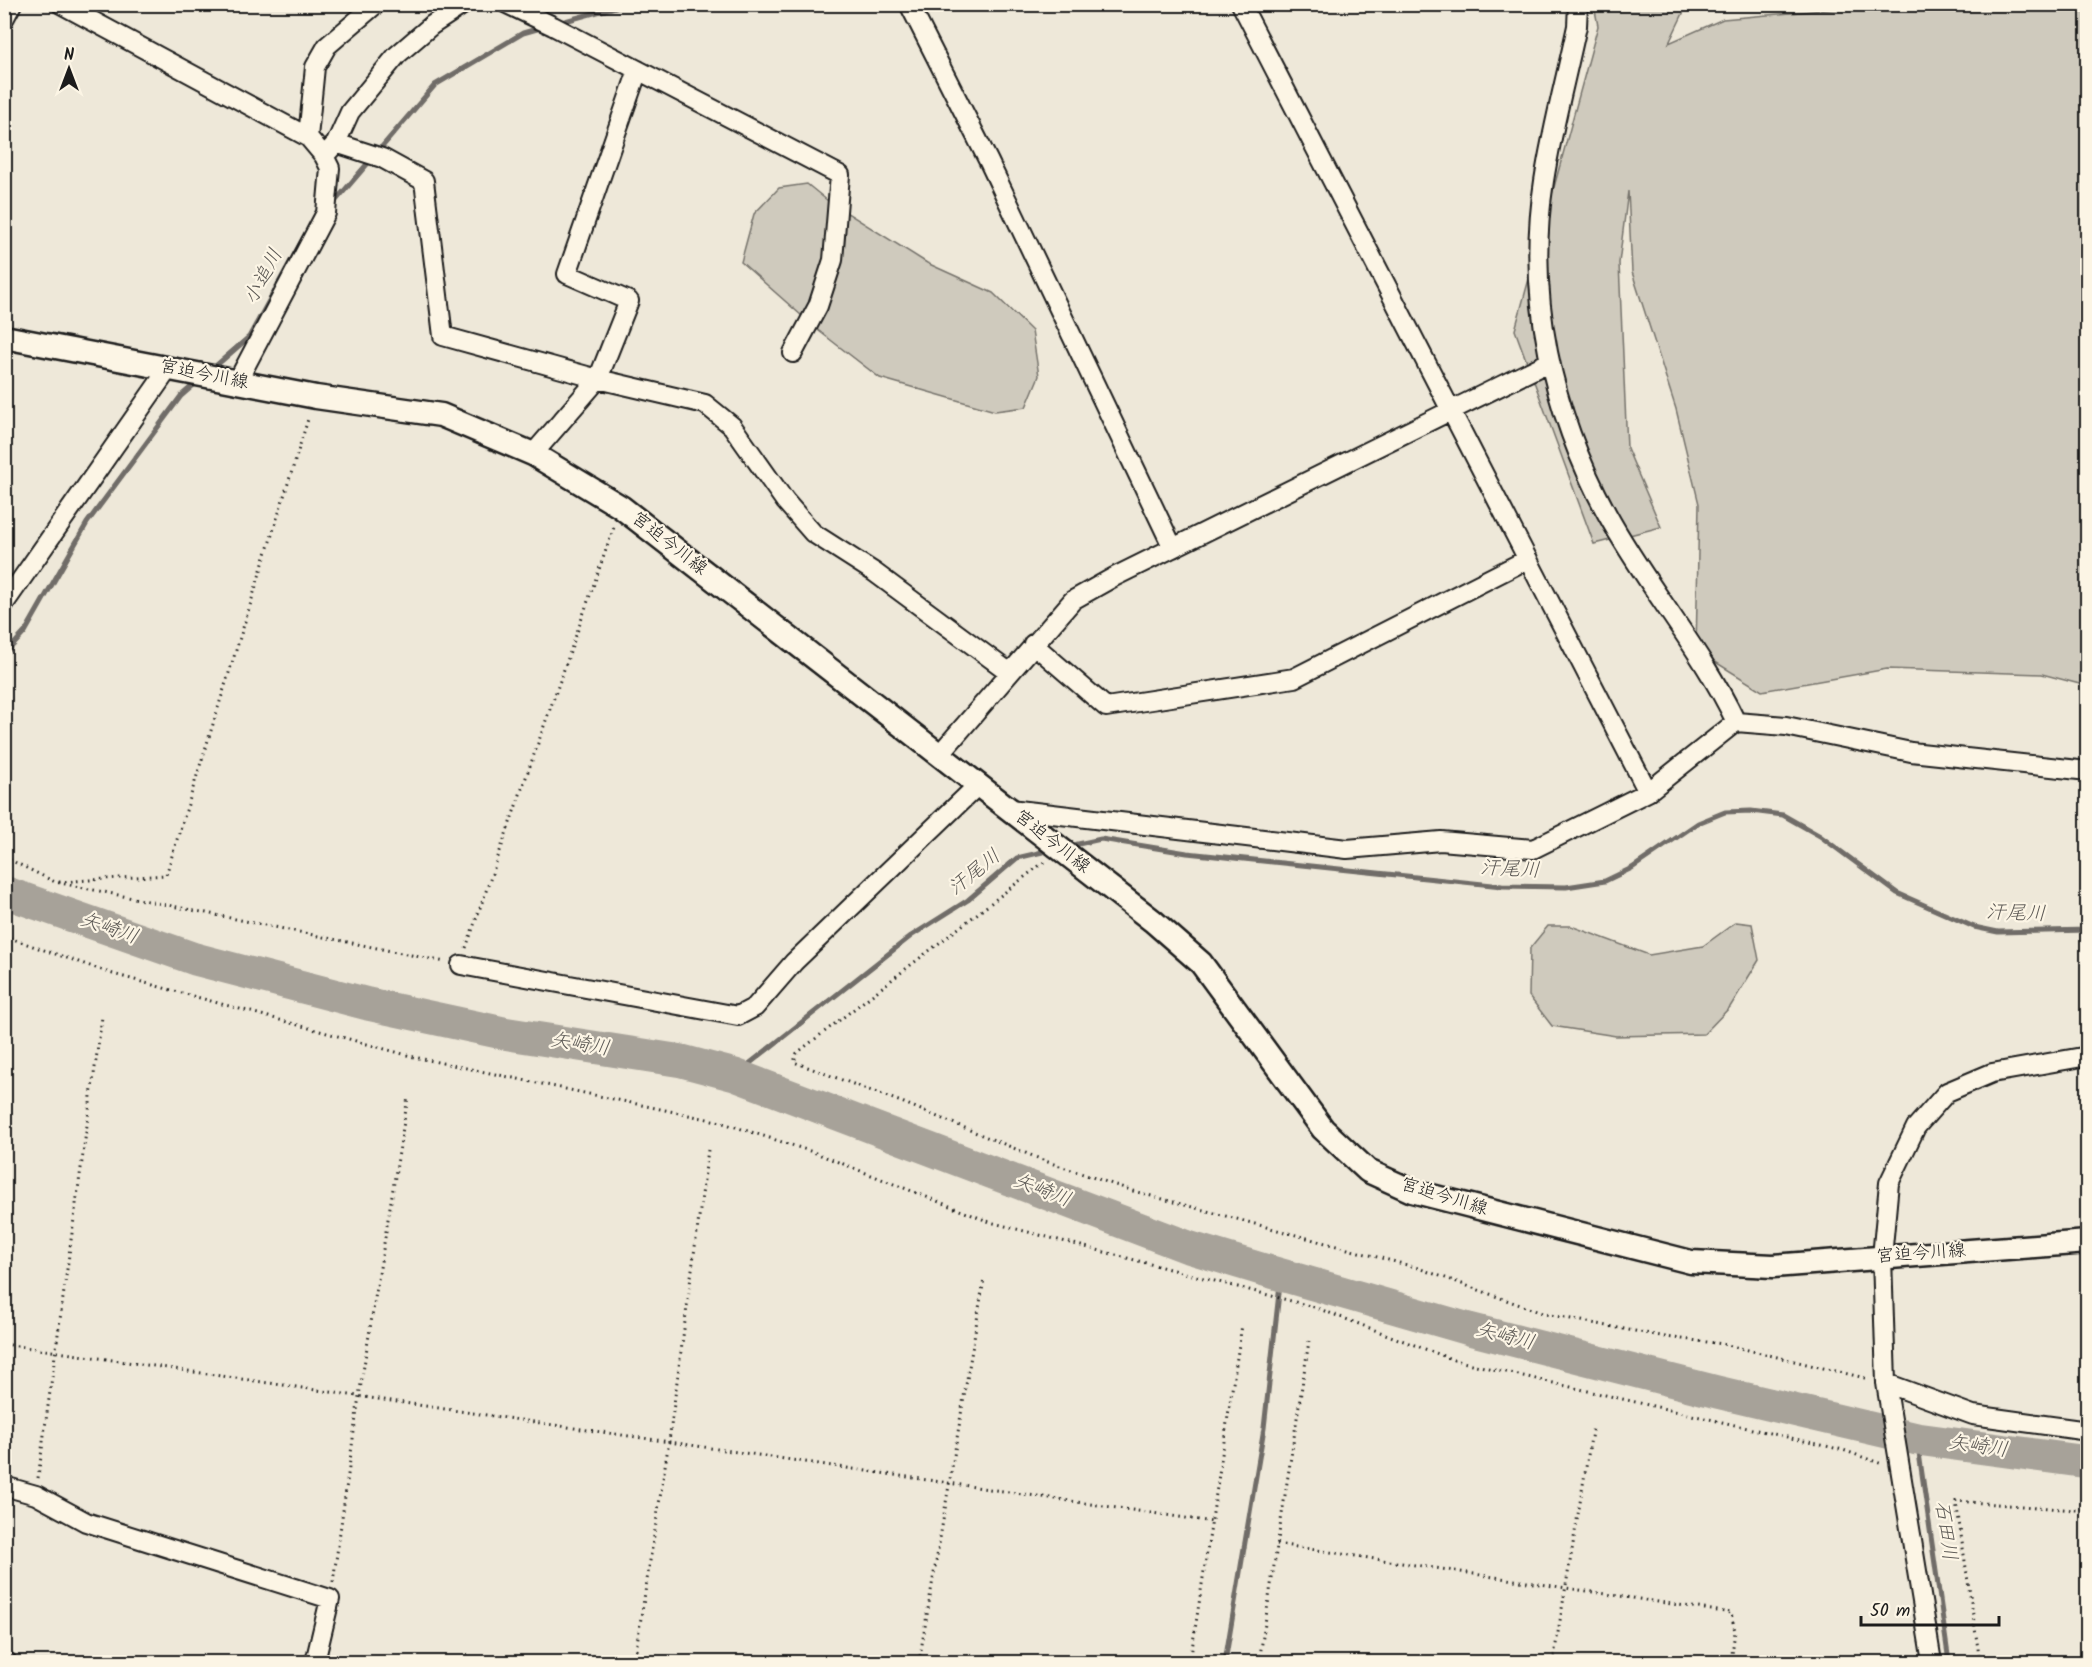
<svg xmlns="http://www.w3.org/2000/svg" width="2092" height="1667" font-family="Kalam,'Klee One',sans-serif">
<style>
.green{fill:#cfcabd;stroke:#76736c;stroke-width:1.5}
.lines{fill:none;stroke-linecap:round;stroke-linejoin:round}
.stream{stroke:#6f6c67;stroke-width:5}
.river{stroke:#a7a299;stroke-width:33}
.minor-casing{stroke:#1c1c1c;stroke-width:22}
.major-casing{stroke:#1c1c1c;stroke-width:27}
.path{stroke:#1c1c1c;stroke-width:3;stroke-dasharray:1.5 4.5;stroke-linecap:butt}
.minor{stroke:#fcf5e5;stroke-width:18}
.major{stroke:#fcf5e5;stroke-width:22}
.labels{text-anchor:middle;dominant-baseline:central;stroke-width:4.5;stroke-linejoin:round;paint-order:stroke}
.street-label{font-size:18px;fill:#1c1c1c;stroke:#fcf5e5}
.water-label{font-size:20px;font-style:italic;fill:#5b5854;stroke:#fcf5e5}
</style>
<rect width="100%" height="100%" fill="#eee8d9"/>
<filter id="ink" filterUnits="userSpaceOnUse"><feTurbulence type="fractalNoise" baseFrequency=".0167" numOctaves="2"/><feDisplacementMap in="SourceGraphic" scale="12" xChannelSelector="R" yChannelSelector="G"/><feConvolveMatrix kernelMatrix="1 2 1 2 8 2 1 2 1" color-interpolation-filters="sRGB"/></filter>
<g filter="url(#ink)">
<!-- green -->
<path class="green" d="M1594,5H1687L1669,43L1723,19L1880,5H2087V686L2042,674L1887,669L1762,691L1696,650L1699,504L1676,409L1632,272L1628,191L1619,263L1627,448L1661,527L1594,544L1515,330L1598,26Z
M807,184L828,201L927,263L993,293L1032,331L1039,376L1026,407L995,411L880,378L819,331L741,262L754,214L779,188Z
M1736,922L1752,924L1759,960L1730,1007L1704,1034L1616,1036L1552,1026L1529,996L1530,948L1548,926H1571L1649,955L1703,946Z"/>
<g class="lines">
<!-- stream -->
<path class="stream" d="M558,23L626,4
M332,205L435,85L523,33L544,27
M211,370L249,337L304,237
M4,655L25,632L87,523L181,396L197,382
M1069,846L1101,839L1187,853L1502,886L1566,887L1605,881L1632,868L1698,823L1725,812L1751,811L1783,815L1820,836L1897,893L1974,927L1998,932L2088,930
M735,1075L911,936L968,900L1017,858L1051,850
M1917,1439L1949,1662
M1225,1662L1264,1428L1281,1275"/>
<!-- river -->
<path class="river" d="M4,892L195,959L368,1004L503,1033L682,1061L735,1075L1188,1247L1261,1269L1469,1329L1717,1392L1917,1439L2088,1462"/>
<!-- minor casing -->
<g class="minor-casing">
<path id="minor" d="M61,4L308,137L324,156L330,168L326,213L237,382
M507,4L553,26L840,175L833,260L818,306L793,353
M909,4L989,162L1173,548
M1241,4L1648,792
M1578,4L1577,26C1566,78 1552,129 1544,181C1526,297 1552,412 1607,514C1646,586 1701,648 1736,722
M4,19L12,4
M308,137L315,67L327,46L376,4
M336,143L382,158L424,181L443,336L598,379L705,404L732,426L785,501L813,533L874,572L1009,672
M328,152L336,143L350,112L397,55L432,25L464,4
M533,454L598,379L629,301L567,274L638,70
M4,604L169,368
M1033,644L1106,707L1294,678L1528,559
M939,755L1073,600L1114,577L1549,362
M1010,809L1347,849L1441,841L1533,849L1648,792L1736,722L1786,726L1911,752L2088,771
M461,965L738,1016L755,1007L794,962L978,785
M1886,1383L1973,1415L2088,1431
M4,1486L36,1495L86,1522L330,1599L315,1662
M4,1661L7,1662
M1932,1662L1886,1383L1882,1257L1889,1183L1916,1127L1947,1092L1992,1073L2088,1056"/>
</g>
<!-- major casing -->
<g class="major-casing">
<path id="major" d="M4,337L316,397L441,415L533,454L621,507L1153,921L1201,963L1323,1129L1368,1171L1412,1191L1691,1262L1773,1266L2088,1242"/>
</g>
<!-- path -->
<path class="path" d="M4,857L55,882L445,962
M1044,862L797,1053L794,1062L904,1103L1045,1161L1133,1191L1418,1268L1545,1314L1666,1337L1723,1344L1869,1379
M59,882L166,875L309,416
M4,936L113,974L414,1057L717,1121L813,1152L990,1222L1314,1307L1454,1360L1843,1450L1882,1464
M466,948L614,527
M4,1344L1213,1522
M38,1478L102,1017
M1277,1544L1731,1613L1735,1631L1731,1662
M333,1582L359,1396L408,1097
M634,1662L669,1441L708,1150
M919,1662L984,1279
M1190,1662L1242,1325
M1259,1662L1309,1341
M1553,1662L1593,1426
M1980,1662L1956,1501L2088,1511"/>
<!-- minor -->
<use href="#minor" class="minor"/>
<!-- major -->
<use href="#major" class="major"/>
</g>
</g>
<g class="labels">
<!-- street labels -->
<g class="street-label">
<text transform="translate(204 375) rotate(11)">宮迫今川線</text>
<text transform="translate(669 544) rotate(38)">宮迫今川線</text>
<text transform="translate(1052 842) rotate(38)">宮迫今川線</text>
<text transform="translate(1444 1197) rotate(17)">宮迫今川線</text>
<text transform="translate(1921 1254) rotate(-4)">宮迫今川線</text>
</g>
<!-- water labels -->
<g class="water-label">
<text transform="translate(264 277) rotate(-62)">小追川</text>
<text transform="translate(1510 870) rotate(3)">汗尾川</text>
<text transform="translate(975 873) rotate(-39)">汗尾川</text>
<text transform="translate(2016 914) rotate(2)">汗尾川</text>
<text transform="translate(109 929) rotate(19)">矢崎川</text>
<text transform="translate(580 1045) rotate(9)">矢崎川</text>
<text transform="translate(1042 1191) rotate(21)">矢崎川</text>
<text transform="translate(1505 1337) rotate(14)">矢崎川</text>
<text transform="translate(1978 1447) rotate(8)">矢崎川</text>
<text transform="translate(1945 1531) rotate(82)">石田川</text>
</g>
</g>
<!-- margin -->
<rect width="2092" height="1667" fill="none" stroke="#fcf5e5" stroke-width="24"/>
<rect x="12" y="12" width="2068" height="1643" fill="none" stroke="#1c1c1c" stroke-width="2" filter="url(#ink)"/>
<!-- north arrow -->
<g transform="translate(69 69)" stroke="#fcf5e5" stroke-width="4.5" paint-order="stroke">
<path d="M0-4.5L10 22L0 15L-10 22Z" fill="#1c1c1c"/>
<text y="-9" font-size="16" font-weight="bold" text-anchor="middle" fill="#1c1c1c">N</text>
</g>
<!-- scale -->
<path d="M1861 1616v9h138v-9" fill="none" stroke="#1c1c1c" stroke-width="3"/>
<text x="1870" y="1616" font-size="18" fill="#1c1c1c" stroke="#fcf5e5" stroke-width="4.5" paint-order="stroke">50 m</text>
</svg>
